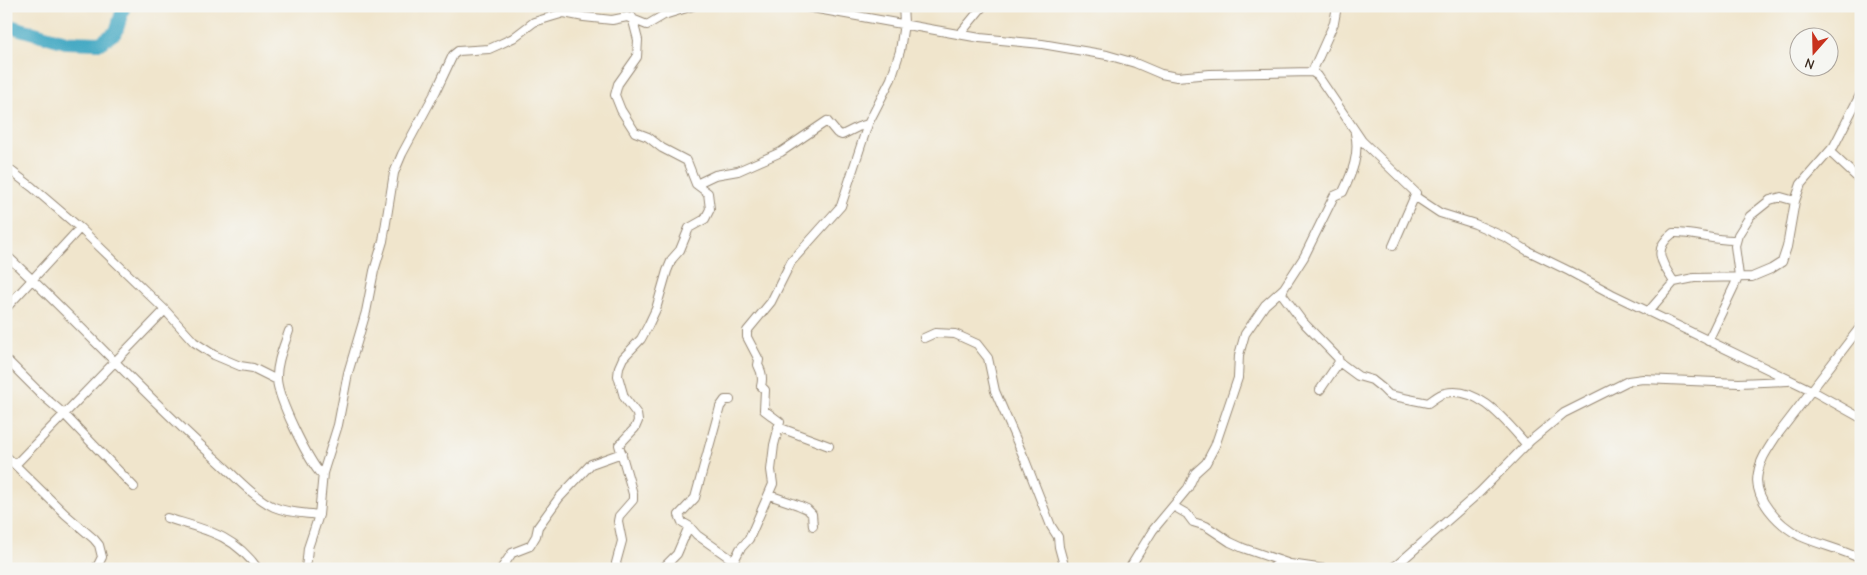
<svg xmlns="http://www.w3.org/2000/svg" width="1867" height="575" font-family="'Comic Neue',sans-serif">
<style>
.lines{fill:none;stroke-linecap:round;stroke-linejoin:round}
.river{stroke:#43a8c3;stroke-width:14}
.street-casing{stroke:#968875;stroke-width:10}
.street{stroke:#fff;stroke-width:8}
</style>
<rect width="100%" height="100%" fill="#f6f6f2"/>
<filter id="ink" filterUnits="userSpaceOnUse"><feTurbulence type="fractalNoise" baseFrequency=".02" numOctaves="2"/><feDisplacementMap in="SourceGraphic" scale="10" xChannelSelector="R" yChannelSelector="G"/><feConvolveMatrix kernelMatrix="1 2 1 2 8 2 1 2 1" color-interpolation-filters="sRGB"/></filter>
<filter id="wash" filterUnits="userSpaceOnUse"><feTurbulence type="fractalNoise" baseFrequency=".0096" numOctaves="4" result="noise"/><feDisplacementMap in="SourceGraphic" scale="20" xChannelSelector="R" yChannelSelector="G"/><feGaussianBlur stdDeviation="1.12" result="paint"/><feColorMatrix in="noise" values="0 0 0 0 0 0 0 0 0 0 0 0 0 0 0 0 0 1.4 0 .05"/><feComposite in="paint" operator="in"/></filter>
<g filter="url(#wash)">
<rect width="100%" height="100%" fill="#f0e5cc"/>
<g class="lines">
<!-- river -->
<path class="river" d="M6,25L66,42L100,43L116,32L124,6"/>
</g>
</g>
<g filter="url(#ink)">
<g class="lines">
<!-- street casing -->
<g class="street-casing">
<path id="street" d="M801,6L980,38L1042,44L1107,55L1135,63L1161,74L1177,77L1210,74L1312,72L1318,76L1362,141L1416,193L1393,246
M960,34L983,6
M1312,72L1334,23L1337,6
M1830,152L1861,181
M6,167L32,187L80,228L165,310L194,342L214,355L240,366L253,368L277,380
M696,184L715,175L738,171L781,152L827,121L837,133L842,135L858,127L868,124
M1416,197L1440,213L1475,224L1507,238L1528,251L1569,271L1612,294L1811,390L1861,418
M6,255C78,321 143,394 216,459C233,474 254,498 274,507C288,513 304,513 319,515
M1674,282C1662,263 1651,250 1673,233C1694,232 1713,241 1736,240
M1284,288L1282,294L1302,321L1338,358L1339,362L1320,390
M6,308L80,228
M1648,312L1674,282L1694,278L1752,277L1771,269L1782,262L1787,247L1795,201L1801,184L1834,146L1861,93
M1861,326L1775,438C1768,449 1760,460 1758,473C1752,498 1779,525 1800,536C1820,545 1841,549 1861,559
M289,331C284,346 276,363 277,380C279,401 306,455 319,472L323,473
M924,338L935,333L955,334L977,344L988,358L995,391L1025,460L1051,526L1058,537L1059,547L1065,569
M1708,341L1739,276L1735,246L1738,235L1750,216L1770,200L1781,197L1795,201
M6,359L42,395L64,414L134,487
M1339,362L1358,376L1372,380L1382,388L1389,395L1428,403C1433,400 1439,394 1445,393C1479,385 1507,423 1527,445
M730,400H725L720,407L695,498L679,515L682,522L689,526L697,535L734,561L736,565L735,569
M778,427L829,446
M6,456L65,514L94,539L99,545L102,557L96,569
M15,465L165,310
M769,495L798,505L807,509L812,514L813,526
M1173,506L1187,514L1193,522L1206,526L1230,542L1243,548L1290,564L1325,569
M167,518C206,530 233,534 258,569
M734,561L740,549L749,539L773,484L771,470L774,445L780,422L764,410L765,390L761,386C763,379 762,372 758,365L759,360L747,337V331L771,302L791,262L841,206L868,124L891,79L900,51L904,23L903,6
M306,569L308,548L319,515L323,473L338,425L348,373L366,312L374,271L383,241L394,173L402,154L436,91L453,55L458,51L489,49L498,45L513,38L534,22L564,13L584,17L612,20L627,17L647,25L664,15L693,6
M501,569L512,553L530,546L536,536L538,527L559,498L591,464L622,453
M618,569L616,563L622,541L618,521L619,516L633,500V494L619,445L635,428L638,421L637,414L624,397L618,376L619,367L623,358L641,339L648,326L656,309L667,271L672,259L680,250L689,228L705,219L710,209L708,193L696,184L687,161L662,148L648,137L635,132L621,110L615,95L618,84L637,57L638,40L632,17
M662,569L677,554L689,526
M1129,569L1153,530L1188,488L1195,473L1206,463L1215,446L1238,378L1239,355L1245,334L1265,305L1284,288L1304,257L1334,196L1343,192C1352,173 1360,154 1355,133
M1271,569L1281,561
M1390,569L1398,564L1480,492L1530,441L1564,413L1628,381L1643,379L1739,383L1788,381"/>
</g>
<!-- street -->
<use href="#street" class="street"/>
</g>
</g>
<!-- margin -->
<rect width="1867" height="575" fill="none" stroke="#f6f6f2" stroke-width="25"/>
<!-- north arrow -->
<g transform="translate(1814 52) rotate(200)"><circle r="24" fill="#f6f6f2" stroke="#aba49d"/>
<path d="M0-4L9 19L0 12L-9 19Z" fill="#c8321e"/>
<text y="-8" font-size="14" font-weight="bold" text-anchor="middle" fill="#3b2a1e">N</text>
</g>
</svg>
